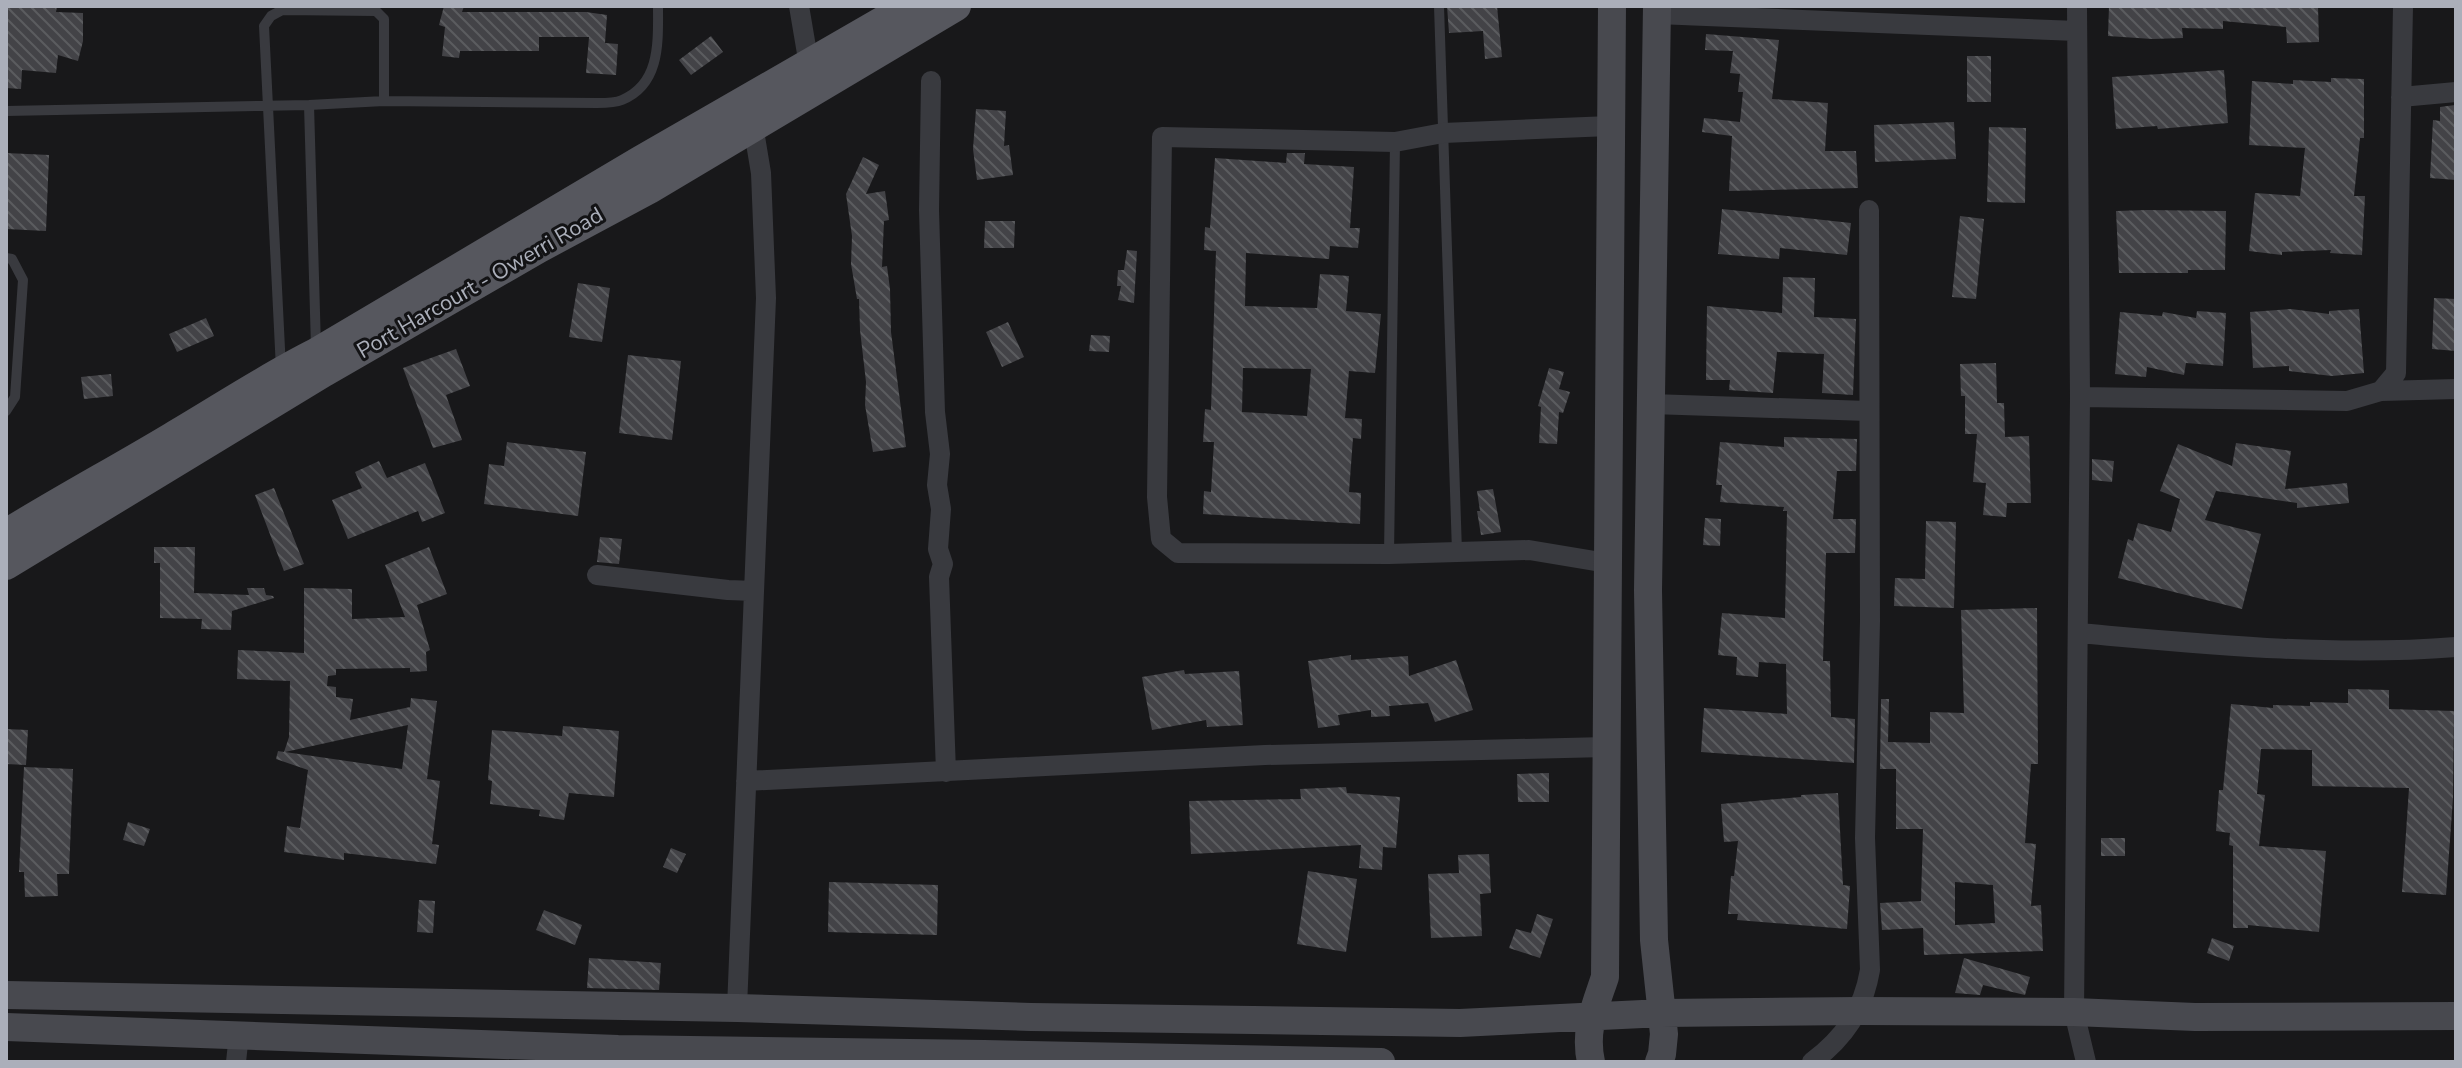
<svg xmlns="http://www.w3.org/2000/svg" width="2462" height="1068" font-family="'Nunito Sans',sans-serif">
<style>
.building{fill:url(#building-back-hatch);fill-rule:evenodd}
.lines{fill:none;stroke-linecap:round;stroke-linejoin:round}
.lane{stroke:#393a3f;stroke-width:10}
.street{stroke:#393a3f;stroke-width:20}
.secondary{stroke:#48494f;stroke-width:28}
.primary{stroke:#56575e;stroke-width:30}
.labels{text-anchor:middle;dominant-baseline:central;stroke-width:6;stroke-linejoin:round;paint-order:stroke}
.street-label{font-size:22px;fill:#abafba;stroke:#131315}
</style>
<defs>
<pattern id="building-back-hatch" width="6" height="6" patternUnits="userSpaceOnUse" patternTransform="scale(2)"><rect width="6" height="6" fill="#434347"/><path d="M-1 5l2 2M0 0l6 6M5-1l2 2" fill="none" stroke="#5b5c5f"/></pattern>
</defs>
<rect width="100%" height="100%" fill="#18181a"/>
<!-- building -->
<path class="building" d="M6,6H57L56,12L83,13V41L78,61L58,55L56,73L22,70L21,89L6,88Z
M444,6H464L462,12H586L607,15L605,43L618,44L616,75L586,73L589,37H539V51H460L459,58L442,56L445,27L439,25Z
M1447,6H1497L1502,57L1485,59L1483,31L1449,33Z
M2109,6H2318L2319,42L2287,43L2286,27L2223,21V29L2182,28L2183,38L2152,39L2108,36Z
M1706,34L1779,40L1772,99L1828,103L1825,151H1856L1858,188L1729,191L1732,136L1702,132L1704,118L1740,122L1743,92H1738L1740,74L1730,73L1733,51L1705,50Z
M711,36L723,52L691,75L679,60Z
M1967,56H1991V102H1967Z
M2224,70L2228,123L2158,129L2157,126L2116,129L2112,77Z
M2331,78L2364,79V138H2360L2354,196H2365L2362,255L2330,253L2331,250L2282,252V255L2249,251L2255,193L2300,196L2305,148L2249,145L2252,81L2293,84V80L2331,82Z
M2455,105L2456,180L2430,178L2433,120L2440,121V107Z
M976,109L1006,111L1004,146L1009,145L1013,175L977,180L973,149Z
M1954,122L1956,159L1875,162L1874,125Z
M1989,127L2026,128L2025,203L1987,202Z
M6,153L49,155L46,231L6,229Z
M1287,153H1305L1304,164L1354,167L1350,228H1360L1358,248L1330,246L1329,259L1246,253L1245,306L1317,308L1320,274L1349,276L1346,311L1381,314L1375,373L1349,371L1345,418L1362,419L1361,439L1353,438L1349,492L1361,493L1360,524L1203,514L1204,491L1211,492L1214,442H1203L1205,409L1211,410L1216,251L1204,250L1205,227L1210,228L1215,158L1286,163ZM1243,368L1311,369L1307,416L1242,412Z
M863,157L879,165L866,194L885,191L889,220L884,221L882,267L887,266L890,289L891,332L906,447L873,452L865,405L866,382L860,330L859,299H857L851,264L852,236L846,194Z
M1722,209L1851,223L1847,255L1780,248L1779,259L1718,254Z
M2147,210L2226,211L2225,270H2188V273H2119L2116,211Z
M1960,216L1984,219L1976,299L1952,297Z
M985,221H1015L1014,248H984Z
M1127,250L1137,251L1134,303L1118,300L1121,286H1117L1118,270H1124Z
M1783,277L1815,278L1814,317L1856,319L1853,395L1822,393L1824,354L1777,352L1773,393L1729,390L1730,380H1706L1707,306L1782,313Z
M578,283L610,288L602,342L569,337Z
M2434,298L2456,299V351L2432,349Z
M2291,309L2329,314V311L2359,309L2364,373L2332,376L2289,371V366L2253,368L2250,312Z
M2197,311L2226,313L2223,366L2186,363L2184,375L2147,367L2146,377L2115,374L2120,312L2162,316L2163,312L2196,318Z
M206,318L214,336L177,352L169,334Z
M1008,322L1024,357L1002,367L986,332Z
M1091,335L1110,336L1109,352L1089,351Z
M456,349L470,386L446,395L462,440L433,448L403,368Z
M628,355L681,361L672,440L619,433Z
M1996,363L1997,403H2004L2005,437L2029,436L2031,503H2007L2006,517L1983,515L1986,483L1973,482L1977,434H1965V396H1961L1960,364Z
M1549,368L1564,372L1559,389L1570,392L1563,413L1559,412L1557,444L1539,443L1541,407L1538,406Z
M111,374L113,396L84,399L81,377Z
M1784,437L1857,439L1856,471H1837L1833,519H1856L1855,553H1826L1823,661H1830L1831,717L1855,719L1854,763L1701,752L1704,708L1787,714L1786,664L1759,662L1758,677L1736,675L1737,657L1718,655L1722,613L1785,618L1787,511H1783L1784,507L1720,502L1722,485H1716L1720,442L1784,447Z
M507,442L586,452L578,516L484,504L489,464L504,466Z
M2236,443L2291,451L2285,489L2347,483L2349,503L2297,508V503L2216,491L2205,520L2261,534L2242,609L2118,578L2128,539L2133,541L2138,523L2171,532L2180,499L2160,491L2178,444L2232,466Z
M2092,459L2114,461L2112,482L2092,480Z
M379,461L387,478L425,463L445,513L422,522L418,511L348,539L332,500L362,488L355,472Z
M274,488L304,564L284,571L255,495Z
M1493,489L1501,532L1481,535L1477,511H1480L1477,491Z
M1705,518L1721,519L1720,546L1703,545Z
M1926,521L1956,522L1954,608L1894,606L1895,578L1925,579Z
M600,537L622,539L619,564L597,562Z
M154,547H195L194,593L249,595L247,588H264L266,595L273,596L274,598L232,611L231,630L201,629L202,619L160,618V563H154Z
M429,547L447,594L417,605L430,650L426,652L427,671L410,672V668L336,669V675L328,676L327,686L336,687V697L353,699L350,720L410,707L411,698L437,701L427,779L440,781L432,844L439,845L436,864L344,853V860L284,852L287,826L300,828L308,770L276,759L278,751L284,752L289,737L290,681L237,679L238,650L304,653V588L352,589V619L405,617L385,565ZM408,725L402,769L285,752Z
M2037,608L2038,764H2031L2025,843L2036,844L2031,906L2041,905L2043,951L1924,955L1923,928L1882,930L1880,903L1921,901L1923,829H1896V769H1880L1881,699H1889L1888,742L1930,743V712L1964,713L1961,610ZM1955,882L1993,885L1995,923L1955,925Z
M1351,655V660L1408,656L1409,676L1456,660L1473,710L1435,722L1428,703L1389,706L1390,716L1371,717V710L1338,715L1340,725L1318,728L1308,661Z
M1184,670L1185,674L1239,671L1243,725L1207,727L1206,720L1152,730L1142,677Z
M2348,689L2389,690V709L2454,711L2453,798L2446,895L2402,892L2409,788L2312,786V750L2261,749L2257,794L2265,795L2259,846L2326,851L2319,932L2248,925V928H2233V846L2229,845L2230,833L2216,831L2219,790H2223L2231,704L2273,708V705L2310,706V702L2348,703Z
M563,726L619,731L614,797L569,793L564,820L539,816L540,810L490,804L492,781L488,780L492,730L562,736Z
M6,729L28,730L26,765L6,764Z
M24,767L73,769L69,874H57L58,896L25,897L24,872H19Z
M1549,773V802H1518L1517,774Z
M1346,787L1347,793L1400,797L1396,848L1383,847L1382,870L1359,868L1361,845L1191,854L1189,801L1301,799L1300,789Z
M1838,793L1843,885L1850,886L1847,929L1737,920L1738,914H1728L1731,876H1734L1738,841L1724,842L1721,804L1801,797V795Z
M128,822L150,829L144,846L123,840Z
M2101,838H2125V856H2101Z
M671,848L686,854L677,873L663,867Z
M1489,854L1491,893L1480,894L1482,936L1431,938L1428,874L1459,873L1458,855Z
M1308,871L1357,879L1346,952L1297,944Z
M829,882L938,885L937,935L828,932Z
M419,900L435,901L433,933L417,932Z
M544,910L582,925L575,945L536,930Z
M1537,914L1553,919L1540,958L1509,948L1516,929L1531,933Z
M2212,938L2234,946L2229,961L2207,953Z
M589,958L661,963L659,990L587,988Z
M1964,958L2030,977L2025,995L1983,985L1980,995L1955,993Z"/>
<g class="lines">
<!-- lane -->
<path class="lane" d="M1439,6L1457,552
M309,105L316,347
M6,111L309,105L384,101L597,103C605,103 615,103 622,100C661,84 658,41 658,6
M6,258L12,259L23,280L15,397L6,411
M281,369L264,26L271,16L282,10L376,11L384,19V101
M1389,554L1395,142"/>
<!-- street -->
<path class="street" d="M799,6L809,65
M2077,6L2080,397L2074,1012L2086,1062
M1657,14L2077,31
M931,81L929,210L935,412L940,454L937,485L941,509L938,549L943,564L939,577L946,772
M2401,97L2456,92
M2381,391L2456,389
M2080,397L2347,401L2381,391L2396,373L2403,6
M1651,404L1868,411
M1607,563L1529,550L1389,554L1178,553L1161,539L1157,497L1162,137L1395,142L1443,133L1610,126
M597,575L728,590L754,591
M2078,633C2204,644 2330,657 2456,647
M746,781L1265,755L1606,747
M737,1008L766,298L761,173L753,125
M236,1062L239,1034
M1812,1062C1844,1038 1863,1011 1870,970L1865,838L1870,621L1869,210"/>
<!-- secondary -->
<path class="secondary" d="M1657,6L1648,590L1654,940L1664,1034L1662,1054L1659,1062
M6,995L737,1008L1031,1017L1460,1023L1663,1013L1859,1011L2074,1012L2195,1017L2456,1016
M6,1027L618,1049L984,1054L1381,1062
M1591,1062C1584,1030 1595,1007 1605,977L1612,6"/>
<!-- primary -->
<path class="primary" d="M6,534C61,500 117,470 172,437C220,409 266,378 316,353L640,161L909,6
M6,565L324,372L539,248L649,189L956,6"/>
</g>
<g class="labels">
<!-- street labels -->
<g class="street-label">
<text transform="translate(480 283) rotate(-30)">Port Harcourt - Owerri Road</text>
</g>
</g>
<!-- border -->
<rect width="2462" height="1068" fill="none" stroke="#abafba" stroke-width="16"/>
</svg>
